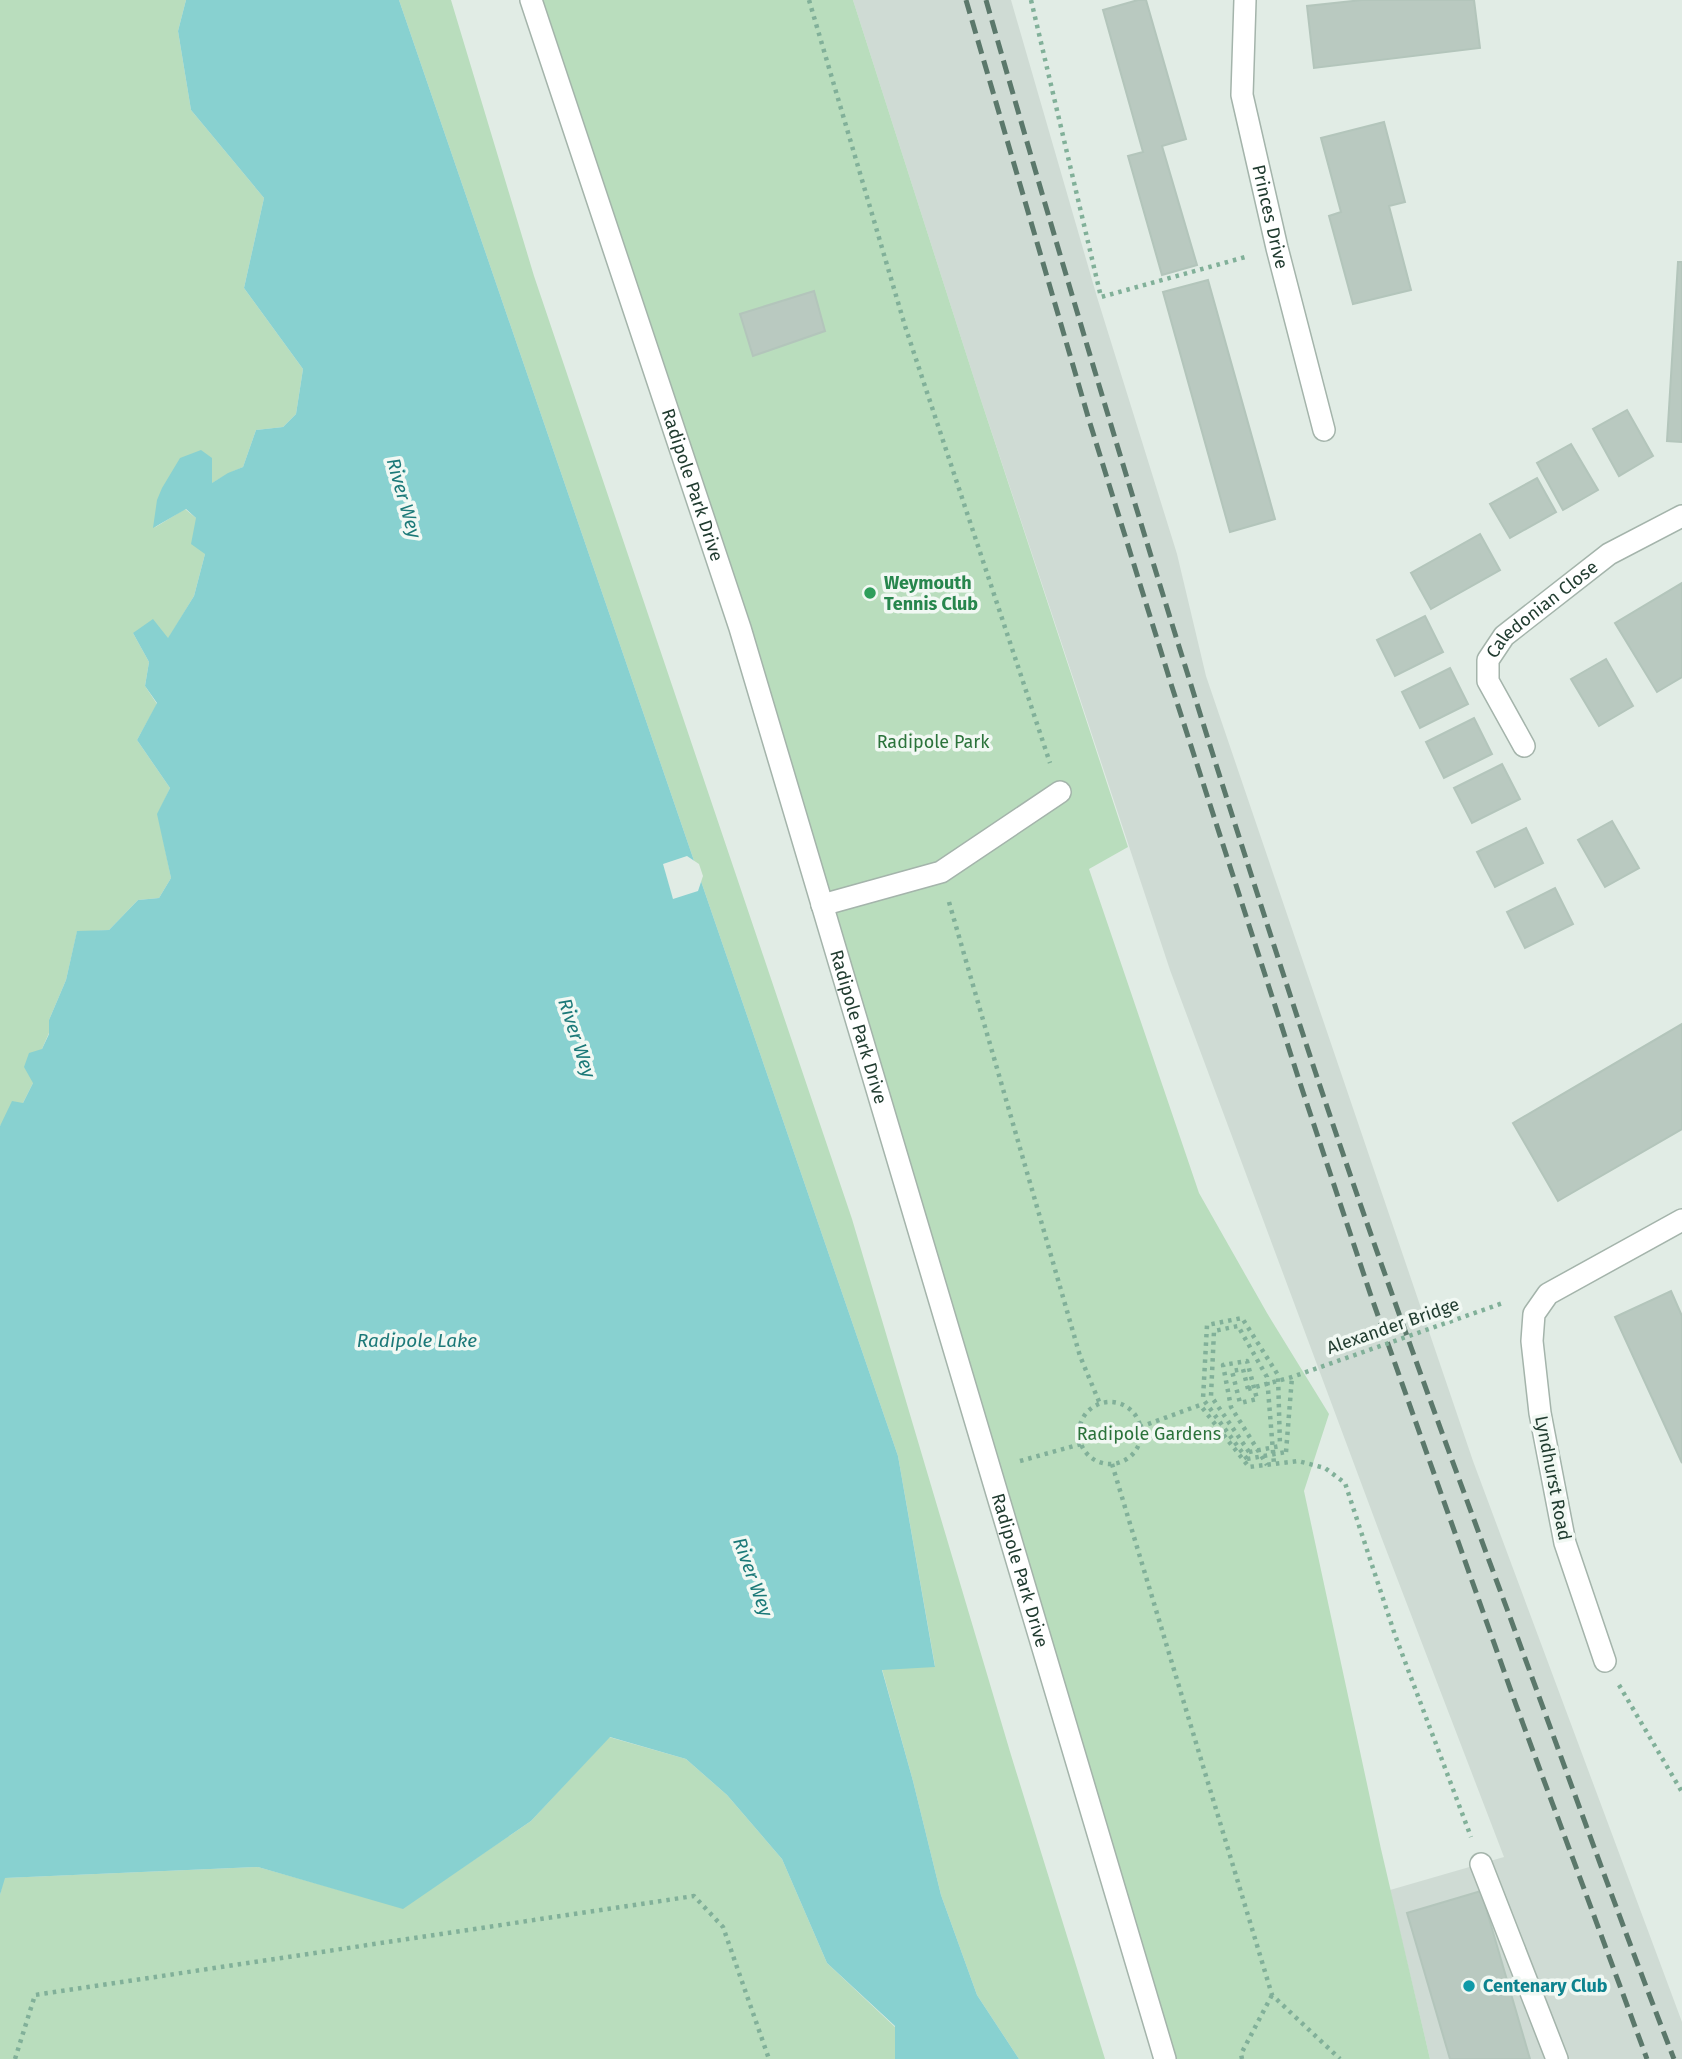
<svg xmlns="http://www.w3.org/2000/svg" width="1682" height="2059" font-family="'Fira Sans',sans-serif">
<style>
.built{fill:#cfdbd4}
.green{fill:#b9ddbd}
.water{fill:#88d1d0}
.pier{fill:#e1ece5}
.building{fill:#b9c9c0;stroke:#b3c5bb;stroke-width:2}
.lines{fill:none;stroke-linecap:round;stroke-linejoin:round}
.minor-casing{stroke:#a4b4ab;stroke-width:24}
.path{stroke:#81b099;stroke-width:4.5;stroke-dasharray:3.5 5;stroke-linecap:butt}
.minor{stroke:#fff;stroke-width:21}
.rail{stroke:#5b786b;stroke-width:5;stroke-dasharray:14 7;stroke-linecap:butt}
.path-bridge{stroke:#81b099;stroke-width:4.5;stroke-dasharray:3.5 5;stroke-linecap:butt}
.leisure-dot{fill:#2e9e5b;stroke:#f1f8f3;stroke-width:2.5}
.culture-dot{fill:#0f9aa8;stroke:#f1f8f3;stroke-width:2.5}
.labels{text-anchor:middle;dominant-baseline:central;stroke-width:7;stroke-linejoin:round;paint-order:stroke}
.street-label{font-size:18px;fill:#213c30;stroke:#f1f8f3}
.leisure-label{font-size:18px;font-weight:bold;fill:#27864d;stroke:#f1f8f3;text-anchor:start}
.park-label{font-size:18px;fill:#2b733b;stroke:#f1f8f3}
.culture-label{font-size:18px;font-weight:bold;fill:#0d838f;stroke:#f1f8f3;text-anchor:start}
.water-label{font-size:19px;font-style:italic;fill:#1b7978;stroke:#f1f8f3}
</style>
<rect width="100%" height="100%" fill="#e1ece5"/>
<!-- built -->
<path class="built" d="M853,0H1011L1097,297L1177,554L1206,676L1473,1461L1682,2022V2059H1430L1390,1890L1504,1857L1382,1539L1170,970L980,397Z"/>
<!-- green -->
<path class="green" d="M0,0H186L178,31L191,110L264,198L244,288L303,369L296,414L283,427L256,430L243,467C210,480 182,506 154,528L185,509L196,518L205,554L194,596L168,639L133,633L149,662L145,686L157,704L137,740L170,788L158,814L171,878L159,898L138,900L109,930L77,932L66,980L49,1020V1033L42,1049L33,1083L23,1103L0,1126Z
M399,0H451L534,276L852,1219L1011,1755L1105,2059H1019L977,1995L941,1895L913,1781L882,1669L935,1666L898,1456Z
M531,0H853L980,397L1128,847L1089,869L1199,1193L1267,1313L1329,1414L1304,1491L1381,1849L1430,2059H1165L837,951Z
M609,1737L686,1759L727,1795L782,1859L827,1963L895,2027V2059H0V1895L4,1878L258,1867L403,1908L531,1821Z"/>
<!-- water -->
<path class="water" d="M186,0H399L898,1456L935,1667L882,1670L913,1781L941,1895L977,1995L1019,2059H895V2026L827,1963L782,1859L727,1795L686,1759L610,1737L531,1821L403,1909L258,1867L5,1878L0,1895V1126L12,1101L23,1103L33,1083L24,1067L29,1053L42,1049L49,1034V1020L66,980L77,931L109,930L138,900L159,898L171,878L157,814L170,788L137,740L157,703L145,686L149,662L133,633L153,619L168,638L194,596L205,554L191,544L196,518L186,509L153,528L157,500L162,488L180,458L201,450L212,458V483L228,473L243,467L256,430L283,427L296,414L303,369L244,288L264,198L191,110L178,31Z"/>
<!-- pier -->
<path class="pier" d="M687,856L699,864L703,876L698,891L673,899L663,864Z"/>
<!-- building -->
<path class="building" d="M1138,0H1146L1186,139L1162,146L1197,265L1162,275L1128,156L1143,152L1103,10Z
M1362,0H1474L1480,48L1314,68L1307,6Z
M1384,122L1405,202L1389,206L1411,290L1353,304L1329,216L1341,212L1321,138Z
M1678,262H1682V442L1667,441Z
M1208,280L1275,519L1230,532L1163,292Z
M814,291L825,331L753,356L740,314Z
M1627,410L1653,456L1619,476L1593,429Z
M1571,444L1598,490L1563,510L1537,463Z
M1537,478L1556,512L1510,538L1490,504Z
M1480,534L1500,570L1431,609L1411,573Z
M1682,583V677L1657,692L1615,623Z
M1425,616L1443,652L1395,676L1377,640Z
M1606,659L1633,706L1599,726L1571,679Z
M1450,668L1468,704L1420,728L1402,692Z
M1474,718L1492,754L1444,778L1426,742Z
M1502,764L1520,799L1472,823L1454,788Z
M1612,821L1639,868L1605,887L1578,840Z
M1526,828L1543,863L1495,887L1477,852Z
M1555,888L1573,924L1525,948L1507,912Z
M1682,1024V1129L1558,1201L1513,1123Z
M1671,1291L1682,1316V1463L1615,1317Z
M1481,1891L1530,2059H1450L1407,1913Z"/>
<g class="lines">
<!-- minor casing -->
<g class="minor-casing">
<g id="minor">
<path id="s1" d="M531,0L740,628L1165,2059"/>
<path id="s2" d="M1245,0L1242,95L1277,248L1324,430"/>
<path id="s3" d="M1524,746L1488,681V660L1504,636L1609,554L1682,516"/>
<path d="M822,905L941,872L1060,792"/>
<path d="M1605,1661L1565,1543L1540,1413L1532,1341L1534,1314L1548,1294L1682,1220"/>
<path d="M1481,1864L1557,2059"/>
</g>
</g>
<!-- path -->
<path class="path" d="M809,0L905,326L1050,763
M1031,0L1101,297L1249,256
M949,902L1080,1356L1100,1404
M1248,1389L1243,1369L1232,1371L1240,1403L1257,1399L1247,1361L1223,1365L1231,1407L1267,1465
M1079 1433a31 31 0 1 1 62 0a31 31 0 1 1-62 0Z
M1140,1427L1200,1405L1249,1467L1298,1461L1325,1468L1345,1483L1395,1635L1471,1837
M1249,1452L1211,1396L1214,1331L1238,1326L1267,1377L1274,1464
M1286,1452L1292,1377
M1247,1459L1203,1399L1207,1325L1242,1318L1278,1375L1280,1446
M1020,1461L1081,1444
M1112,1464L1272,1995L1340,2059
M1619,1685L1682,1792
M15,2059L35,1995L694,1896L723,1927L769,2059
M1242,2059L1241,2054L1272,1995"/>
<!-- minor -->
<use href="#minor" class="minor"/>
<!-- rail -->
<path class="rail" d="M966,0L1089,420L1172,687L1300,1083L1370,1293L1516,1705L1647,2059
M986,0C1089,360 1199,719 1316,1074C1376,1254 1441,1431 1507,1609C1562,1759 1616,1910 1674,2059"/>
<!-- path-bridge -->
<path class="path-bridge" d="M1248,1389L1292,1377L1503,1303
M1249,1452L1280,1446
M1247,1459L1286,1452"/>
</g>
<!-- markers -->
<circle class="leisure-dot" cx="870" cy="593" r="7"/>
<circle class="culture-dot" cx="1469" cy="1986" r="7"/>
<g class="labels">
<!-- street labels -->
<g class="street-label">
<text stroke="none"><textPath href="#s2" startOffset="220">Princes Drive</textPath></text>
<text stroke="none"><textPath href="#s1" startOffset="511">Radipole Park Drive</textPath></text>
<text stroke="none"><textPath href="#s3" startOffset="170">Caledonian Close</textPath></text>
<text stroke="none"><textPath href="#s1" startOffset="1078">Radipole Park Drive</textPath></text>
<text transform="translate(1393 1326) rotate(-19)">Alexander Bridge</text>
<text transform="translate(1553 1478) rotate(79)">Lyndhurst Road</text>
<text stroke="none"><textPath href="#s1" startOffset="1645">Radipole Park Drive</textPath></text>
</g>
<!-- leisure labels -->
<g class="leisure-label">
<text x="884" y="583">Weymouth<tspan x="884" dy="21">Tennis Club</tspan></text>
</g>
<!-- park labels -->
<g class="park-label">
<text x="933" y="742">Radipole Park</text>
<text x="1149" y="1434">Radipole Gardens</text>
</g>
<!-- culture labels -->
<g class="culture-label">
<text x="1483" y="1986">Centenary Club</text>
</g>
<!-- water labels -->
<g class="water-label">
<text transform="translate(404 498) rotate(74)">River Wey</text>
<text transform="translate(577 1038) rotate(72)">River Wey</text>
<text x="417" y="1340">Radipole Lake</text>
<text transform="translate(753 1577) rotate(70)">River Wey</text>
</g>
</g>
</svg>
